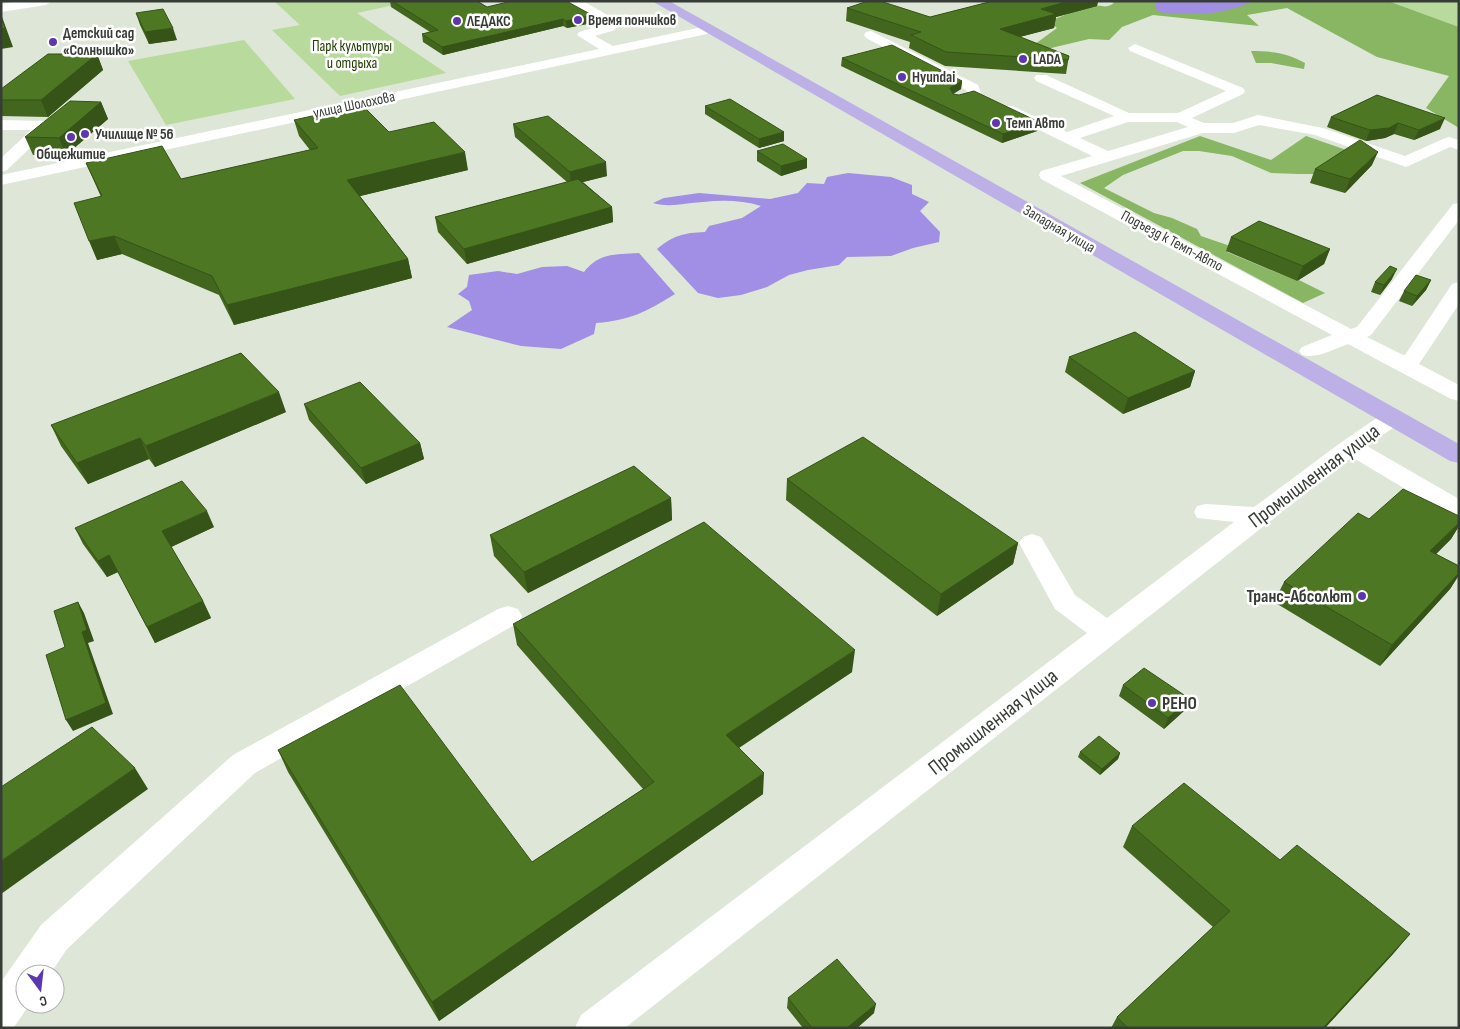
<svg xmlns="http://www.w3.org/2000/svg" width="1460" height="1029" font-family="'Sofia Sans Condensed',sans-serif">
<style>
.green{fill:#b8da9d}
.forest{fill:#89b662}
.water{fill:#a08fe4}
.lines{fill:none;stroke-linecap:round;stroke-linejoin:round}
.minor{fill:#fff;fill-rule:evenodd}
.major{fill:#bcb0e7;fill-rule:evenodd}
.wall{fill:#42661d}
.shaded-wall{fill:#365318}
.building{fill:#4d7722;stroke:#365318}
.poi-dot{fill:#5d37af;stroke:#fff;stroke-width:2}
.labels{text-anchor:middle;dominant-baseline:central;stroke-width:5;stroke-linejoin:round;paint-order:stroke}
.far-poi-label{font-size:15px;font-weight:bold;fill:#383c36;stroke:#fff;text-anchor:start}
.far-park-label{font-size:15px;fill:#223e00;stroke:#fff}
.far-street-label{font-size:15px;fill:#383c36;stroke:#fff}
.poi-label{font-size:18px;font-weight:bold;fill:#383c36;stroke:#fff;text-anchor:end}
.near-street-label{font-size:21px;fill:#383c36;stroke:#fff}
</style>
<rect width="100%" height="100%" fill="#dde6d7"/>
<!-- green -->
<path class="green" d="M274,1H412L357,13L446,73L340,96L272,30L300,25Z
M1388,1H1459V27Z
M244,40L295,99L166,125L128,61Z"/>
<!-- forest -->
<path class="forest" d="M1109,1H1388L1459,27V128L1426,108L1449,76L1377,57L1287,8L1247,15L1259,26L1153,15L1122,27L1109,40L1089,39L1047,49L1031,47L1057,28L1049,22C1063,15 1079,9 1095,6C1104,5 1105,9 1114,3Z
M1251,51C1271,51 1288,53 1305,63L1304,69L1271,63H1256Z
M1200,136L1271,160L1306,136L1355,153L1324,174H1299L1271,173L1232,156L1199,151H1183L1123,175L1104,188L1154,213L1172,218L1197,229L1201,236L1233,247L1227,252L1297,281L1299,280L1325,293L1303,303L1080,183Z"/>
<!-- water -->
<path class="water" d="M1157,1H1254C1223,15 1192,16 1159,12L1155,7Z
M848,173L891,177L912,185V194L929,202L920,211L940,232L939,242L913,248L891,256L847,257L839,265L808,270L789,275L767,287L741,295L718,298L698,293L657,249C674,235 684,233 705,232L709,226L742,218L761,206C742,200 722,200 703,202C685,203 670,208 653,203L664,198L699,193L770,199L798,193L807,183L824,184L827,177Z
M639,253L675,294C646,312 631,320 596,323L594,334L561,349L521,346L447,327L472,310L469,301L458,294L467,287L469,275L498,271L517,274L542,267L567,266L584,272C600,252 615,255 639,253Z"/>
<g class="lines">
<!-- minor -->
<path class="minor" d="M21,1H52L46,5L1,12V4Z
M568,1H583L616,20L618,23L615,30L595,36L613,46L707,26L713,30L707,34L1,185V175L599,49L577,35L579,32L605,24Z
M871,31L978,85L981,93L979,96H969L966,90L866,38L864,35L866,32Z
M1135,44L1243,88L1245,91L1243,94L1192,118L1204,123H1233L1258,115L1323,128L1405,156L1443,139L1449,137L1459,140V150L1450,147L1406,167L1315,135L1259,125L1234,133H1203L1061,176L1351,329L1357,327L1453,204L1459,203V220L1371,335L1367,337L1403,355H1405L1452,284L1459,282V304L1419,364L1459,385V401L1451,399L1348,344C1334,349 1317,359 1302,355L1299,351L1302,347L1332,335L1041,179L1039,175L1041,171L1092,156L1003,112L1001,109L1003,106H1013L1067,132L1114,116L1036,81L1034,78L1036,75H1046L1129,113H1178L1226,91L1130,51L1128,48ZM1128,122H1177L1188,127L1108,151L1080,138Z
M1,120L45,121L50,123L53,126L7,170L1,172V158L31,130H1Z
M1392,411L1400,413L1403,418L1400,423L1367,446L1459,499V518L1450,516L1352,457L625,1028H575L581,1015L1087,633L1055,609L1019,543L1023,537L1032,534L1041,537L1075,595L1107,618L1234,522L1197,518L1194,512L1197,506L1206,504L1254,507L1343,441L1384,413Z
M508,606L518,609L522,616L518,623L255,773L67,949L50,974H25V1004H30L14,1027L1,1028V982L41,925L233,755L498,609Z"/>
<!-- major -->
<path class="major" d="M652,1H669L1459,444V463L1450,461Z"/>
</g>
<!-- wall -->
<path class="wall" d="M390,1H477L487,7L592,23L567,28L563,26L443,55L423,42L422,34L430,32L391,7Z
M993,1H1098L1097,6L1056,17L1054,28L1019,37L1069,56L1066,74L945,66L909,48L910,42L846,21L847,8L930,17Z
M136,13L177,40L149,44L140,25Z
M97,54L103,70L48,117L1,116V89Z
M842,58L962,81L961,89L953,94L1039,122L1037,131L1002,143L841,66Z
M1377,95L1440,129L1414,140L1394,134L1385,138L1366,141L1327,127L1331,117Z
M101,102L108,119L66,155H33L25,137Z
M705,106L784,132V141L759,148L705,114Z
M294,120L389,132L468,170L360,196L408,259L412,278L234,325L219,295L122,254L97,260L101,197L86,163L181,179L310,150L299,136Z
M513,124L607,176L583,182L612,207L613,222L467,264L438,232L435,217L567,182L515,137Z
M757,151L807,159V168L781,176L757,161Z
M1372,165L1345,193L1310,183L1315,169Z
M1231,237L1330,249L1324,264L1297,281L1226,251Z
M1392,279L1380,295L1371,292L1375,282Z
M1431,280L1426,290L1412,306L1399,301L1404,291Z
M1069,357L1195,371L1190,387L1123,414L1065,372Z
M304,404L420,443L424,459L366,484L309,420Z
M286,412L155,467L149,459L88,484L61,446L51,425Z
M787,479L1018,543L1013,564L937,616L786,500Z
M671,498L672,520L528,593L494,556L490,535Z
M1459,516V526L1451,539L1436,554L1459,566V575L1450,589L1380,666L1274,602L1284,582L1369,519Z
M214,527L171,547L203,601L211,618L155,643L118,572L107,577L83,544L75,528Z
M513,624L852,672L739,748L763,794L439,1021L288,772L278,750L532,862L643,789L517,645Z
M1123,685L1190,699L1185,710L1164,729L1119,696Z
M1080,752L1120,753L1118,759L1100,775L1078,757Z
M1132,826L1280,860L1410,934L1393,954L1325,1028H1111L1117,1017L1213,927L1123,847Z
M788,998L874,1013L857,1028H803L787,1008Z"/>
<!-- shaded-wall -->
<path class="shaded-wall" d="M1069,1H1098L1097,6L1056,17L1054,28L997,43L1000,29L1041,9Z
M1,14L13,47L1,49Z
M592,15V23L567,28L566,21Z
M563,19V26L443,55L442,47Z
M173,28L177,40L149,44L145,32Z
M97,54L103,70L48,117L41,100Z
M962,81L961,89L948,97L950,88Z
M101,102L108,119L66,155L59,138Z
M1445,118L1440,129L1414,140L1419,130Z
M1039,122L1037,131L1002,143L1003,134Z
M1398,123L1394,134L1385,138L1366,141L1370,130Z
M784,132V141L759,148V139Z
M465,152L468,170L352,198L347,180Z
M1378,152L1372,165L1345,193L1350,179Z
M807,159V168L781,176V166Z
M606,162L607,176L571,185L570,172Z
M612,207L613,222L467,264L464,249Z
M114,236L122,254L97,260L89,241Z
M1330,249L1324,264L1297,281L1303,266Z
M408,259L412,278L234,325L227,305Z
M1397,269L1392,279L1380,295L1384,285Z
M1431,280L1426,290L1412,306L1417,296Z
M1195,371L1190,387L1123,414L1128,398Z
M279,392L286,412L155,467L146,446Z
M140,438L149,459L88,484L77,463Z
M420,443L424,459L366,484L361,468Z
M671,498L672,520L528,593L524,572Z
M207,511L214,527L169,548L162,531Z
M1459,523V526L1451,539L1418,572L1430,551Z
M1018,543L1013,564L937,616L941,594Z
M109,555L118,572L107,577L98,561Z
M1459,573V575L1450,589L1380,666L1392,645Z
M203,601L211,618L155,643L147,627Z
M78,602L84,613L94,641L88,643L113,714L73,731L66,720L82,632Z
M855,650L852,672L726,756V735Z
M1190,699L1185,710L1164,729L1168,718Z
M1120,753L1118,759L1100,775L1102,769Z
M135,768L148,789L1,894V861Z
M764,773L763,794L439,1021L432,1002Z
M1410,934L1393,954L1325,1028H1323Z
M876,1004L874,1013L857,1028H847Z"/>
<!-- building -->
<path class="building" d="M392,1H477L487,7L512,1H566L592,15L566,21L563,19L442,47L422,34L438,30Z
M868,1H880L930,17L993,1H1069L1041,9L1056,14L1000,29L1069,56L1068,60L946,52L911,35L921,32L847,8Z
M163,9L173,28L145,32L136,13Z
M1,17L5,28L1,29Z
M892,45L962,81L950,88L953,94L959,95L974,91L1039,122L1003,134L842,58Z
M48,54H97L41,100H1V89Z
M1377,95L1445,118L1419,130L1398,123L1389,128L1370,130L1331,117Z
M730,99L784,132L759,139L705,106Z
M70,101L101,102L59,138L25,137Z
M362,105L389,132L434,122L465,152L347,180L408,259L227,305L212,276L114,236L89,241L74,203L102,196L86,163L162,146L181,179L318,148L294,120Z
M548,116L606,162L570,172L513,124Z
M1360,140L1378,152L1350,179L1315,169Z
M783,144L807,159L781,166L757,151Z
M578,179L612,207L464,249L435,217Z
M1259,221L1330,249L1303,266L1231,237Z
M1390,266L1397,269L1384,285L1375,282Z
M1416,275L1431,280L1417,296L1404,291Z
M1135,332L1195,371L1128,398L1069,357Z
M241,353L279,392L146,446L140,438L77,463L51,425Z
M360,382L420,443L361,468L304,404Z
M863,437L1018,543L941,594L787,479Z
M634,466L671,498L524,572L490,535Z
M182,481L207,511L162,531L203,601L147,627L109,555L98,561L75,528Z
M1403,489L1459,516V523L1430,551L1459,566V573L1392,645L1284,582L1358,513L1369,519Z
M704,522L855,650L726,735L764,773L432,1002L278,750L400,685L532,862L654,782L513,624Z
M78,602L87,630L82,632L106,703L66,720L46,655L65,647L54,611Z
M1144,668L1190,699L1168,718L1123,685Z
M92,727L135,768L1,861V787Z
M1099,736L1120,753L1102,769L1080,752Z
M1184,783L1280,860L1297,845L1410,934L1323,1028H1128L1117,1017L1230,911L1132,826Z
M837,959L876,1004L847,1028H812L788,998Z"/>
<!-- markers -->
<g class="poi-dot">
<circle cx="578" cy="20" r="5"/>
<circle cx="457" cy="21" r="5"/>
<circle cx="53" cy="42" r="5"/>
<circle cx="1023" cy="59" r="5"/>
<circle cx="902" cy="77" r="5"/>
<circle cx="996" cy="123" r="5"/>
<circle cx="85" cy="134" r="5"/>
<circle cx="71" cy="137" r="5"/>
<circle cx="1362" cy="596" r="5"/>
<circle cx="1152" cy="703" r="5"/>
</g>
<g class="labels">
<!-- far-poi labels -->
<g class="far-poi-label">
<text x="588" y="20">Время пончиков</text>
<text x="467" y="21">ЛЕДАКС</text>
<text x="63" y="33">Детский сад<tspan x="63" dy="17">«Солнышко»</tspan></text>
<text x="1033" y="59">LADA</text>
<text x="912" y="77">Hyundai</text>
<text x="1006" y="123">Темп Авто</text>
<text x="95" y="134">Училище № 56</text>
<text x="71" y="154" text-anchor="middle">Общежитие</text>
</g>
<!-- far-park labels -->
<g class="far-park-label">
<text x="352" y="46">Парк культуры<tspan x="352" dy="17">и отдыха</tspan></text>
</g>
<!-- far-street labels -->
<g class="far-street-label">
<text transform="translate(354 105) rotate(-12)">улица Шолохова</text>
<text transform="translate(1059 229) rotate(30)">Западная улица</text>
<text transform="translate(1172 241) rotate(28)">Подъезд к Темп-Авто</text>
</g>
<!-- poi labels -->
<g class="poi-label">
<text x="1352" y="596">Транс-Абсолют</text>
<text x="1162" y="703" text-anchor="start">РЕНО</text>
</g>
<!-- near-street labels -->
<g class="near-street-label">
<text transform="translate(1314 476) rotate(-37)">Промышленная улица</text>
<text transform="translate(993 722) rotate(-38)">Промышленная улица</text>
</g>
</g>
<!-- border -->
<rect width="1460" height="1029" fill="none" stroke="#383c36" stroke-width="5"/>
<!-- north arrow -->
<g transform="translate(40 989) rotate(165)"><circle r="24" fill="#ffffff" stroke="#afb1af"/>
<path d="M0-4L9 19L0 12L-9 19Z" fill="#5d37af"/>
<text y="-8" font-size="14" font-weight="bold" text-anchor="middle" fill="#383c36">С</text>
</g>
</svg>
